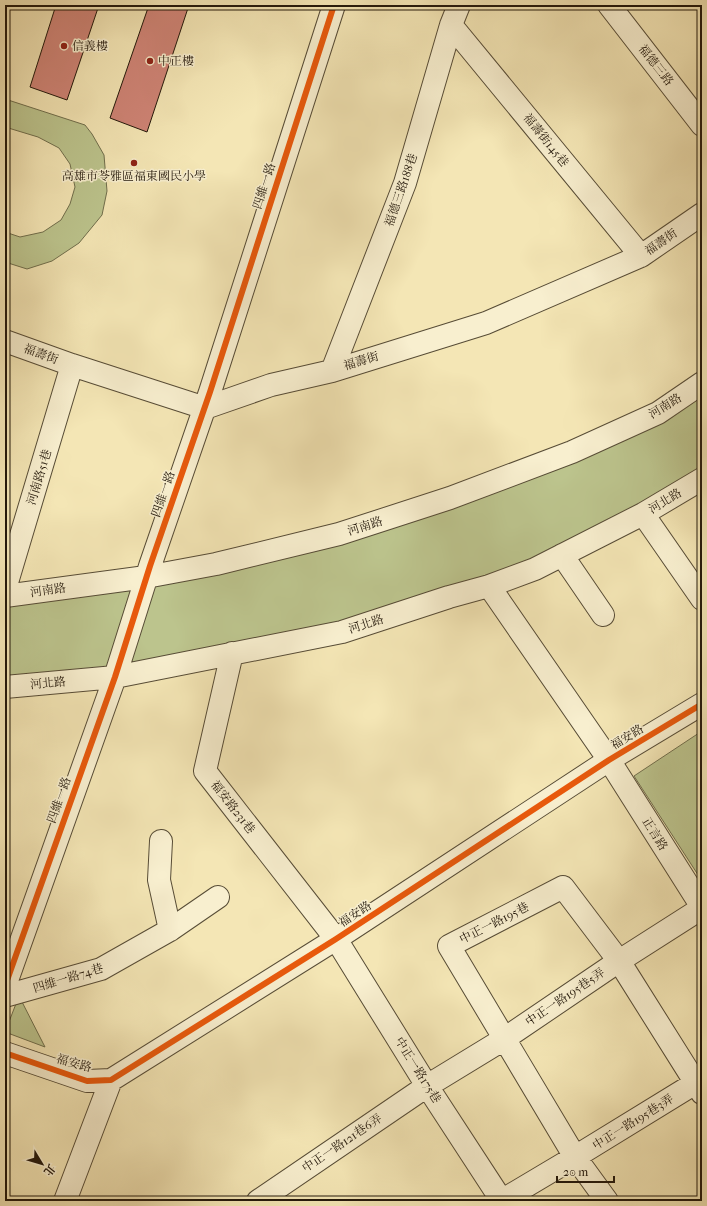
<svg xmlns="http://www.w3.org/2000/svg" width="707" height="1206" font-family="'IM FELL French Canon','Noto Serif TC',serif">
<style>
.green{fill:#bcc48d;stroke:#706e4c}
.building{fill:#cf8476;stroke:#23180b}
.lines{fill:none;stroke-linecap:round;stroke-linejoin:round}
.minor-casing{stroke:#574c36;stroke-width:24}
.minor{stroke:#f8efcf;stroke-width:22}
.cycleway-casing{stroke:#f8efcf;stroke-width:8}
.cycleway{stroke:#e8590c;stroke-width:6}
.poi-dot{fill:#8f2418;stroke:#f8efcf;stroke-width:1.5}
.labels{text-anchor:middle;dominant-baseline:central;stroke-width:3;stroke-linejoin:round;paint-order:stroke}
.poi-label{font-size:12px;fill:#23180b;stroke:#f8efcf;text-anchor:start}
.street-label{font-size:12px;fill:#23180b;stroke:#f8efcf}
</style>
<rect width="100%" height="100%" fill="#f4e6b5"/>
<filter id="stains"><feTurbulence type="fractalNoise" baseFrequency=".005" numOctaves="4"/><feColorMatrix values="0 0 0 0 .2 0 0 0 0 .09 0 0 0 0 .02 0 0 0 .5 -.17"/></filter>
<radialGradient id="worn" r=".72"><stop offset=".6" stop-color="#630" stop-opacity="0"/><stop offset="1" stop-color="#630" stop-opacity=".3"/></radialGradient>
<!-- green -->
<path class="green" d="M5,99L85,125L92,134L104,155L107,191L102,215L79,243L52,261L27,269L5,262V232L20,237L43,232L61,220L70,204L75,187L70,164L59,148L38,137L5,127Z
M702,393V474L530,561L340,624L127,666L5,678V606L216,574Z
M702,731V881L634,776Z
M19,996L45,1047L5,1032Z"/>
<!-- building -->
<path class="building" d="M56,5H99L67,100L30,87Z
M149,5H189L147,132L110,118Z"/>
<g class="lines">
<!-- minor casing -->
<g class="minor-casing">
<path id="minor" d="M609,5L702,125
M451,25L641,256
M5,341L72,365L205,408L271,385L332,371L486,323L641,256L702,214
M332,371L405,183L451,25L459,5
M643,514L702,599
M562,555L603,615
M489,586L609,760L702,907
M5,589L72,365
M5,596L146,577L216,564L339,534L450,498L572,452L658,413L702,383
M232,653L205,771L336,939L427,1086L502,1201
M5,687L115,677L342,632L449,597L489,586L535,569L643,514L702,479
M161,841L159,880L170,930
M5,986L115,677L150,566L210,392L334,5
M5,996L101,969L170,930L218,897
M5,1053L87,1081L111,1080L336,939L609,760L702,704
M65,1201L111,1080
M258,1201L427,1086L504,1039L619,961L702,908
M501,1201L575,1157L702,1079
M607,1201L575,1157L449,946L563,887L619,961L702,1093"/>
</g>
<!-- minor -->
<use href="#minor" class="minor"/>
<!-- cycleway casing -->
<g class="cycleway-casing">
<path id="cycleway" d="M5,986L115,677L150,566L210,392L334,5
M5,1053L87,1081L111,1080L336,939L609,760L702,704"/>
</g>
<!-- cycleway -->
<use href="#cycleway" class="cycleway"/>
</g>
<!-- markers -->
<g class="poi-dot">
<circle cx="64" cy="46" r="4"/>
<circle cx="150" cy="61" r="4"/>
<circle cx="134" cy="163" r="4"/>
</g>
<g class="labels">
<!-- poi labels -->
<g class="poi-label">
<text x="72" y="46">信義樓</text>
<text x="158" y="61">中正樓</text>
<text x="134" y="176" text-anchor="middle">高雄市苓雅區福東國民小學</text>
</g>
<!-- street labels -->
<g class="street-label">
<text transform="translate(656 65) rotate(52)">福德三路</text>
<text transform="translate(546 140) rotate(51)">福壽街145巷</text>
<text transform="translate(264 186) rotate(-72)">四維一路</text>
<text transform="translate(401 190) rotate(-71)">福德三路188巷</text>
<text transform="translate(661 242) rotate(-35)">福壽街</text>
<text transform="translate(41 354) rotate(20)">福壽街</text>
<text transform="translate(361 361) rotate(-17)">福壽街</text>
<text transform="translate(665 406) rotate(-31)">河南路</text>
<text transform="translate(39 477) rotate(-73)">河南路51巷</text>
<text transform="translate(163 494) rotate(-71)">四維一路</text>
<text transform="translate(665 501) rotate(-31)">河北路</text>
<text transform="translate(365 526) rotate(-18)">河南路</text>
<text transform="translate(48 590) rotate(-8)">河南路</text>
<text transform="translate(366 624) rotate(-18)">河北路</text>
<text transform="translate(48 683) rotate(-5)">河北路</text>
<text transform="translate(627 737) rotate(-31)">福安路</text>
<text transform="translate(59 800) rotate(-70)">四維一路</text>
<text transform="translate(233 807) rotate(52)">福安路231巷</text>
<text transform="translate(655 834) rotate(58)">正言路</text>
<text transform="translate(355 914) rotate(-33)">福安路</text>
<text transform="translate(494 923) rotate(-27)">中正一路195巷</text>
<text transform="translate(68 978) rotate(-17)">四維一路74巷</text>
<text transform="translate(565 997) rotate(-34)">中正一路195巷5弄</text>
<text transform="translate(74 1063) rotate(16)">福安路</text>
<text transform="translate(418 1070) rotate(58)">中正一路175巷</text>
<text transform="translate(633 1122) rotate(-32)">中正一路195巷3弄</text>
<text transform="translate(342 1143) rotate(-34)">中正一路121巷6弄</text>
</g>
</g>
<!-- margin -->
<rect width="707" height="1206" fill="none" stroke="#f4e6b5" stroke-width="20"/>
<rect x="6" y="6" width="695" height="1194" fill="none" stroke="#23180b" stroke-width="2"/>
<rect x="10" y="10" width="687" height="1186" fill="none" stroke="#23180b"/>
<!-- north arrow -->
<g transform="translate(42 1164) rotate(128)" stroke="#f8efcf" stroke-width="3" paint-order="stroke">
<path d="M0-3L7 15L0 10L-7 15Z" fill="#23180b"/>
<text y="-6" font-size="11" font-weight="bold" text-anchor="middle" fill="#23180b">北</text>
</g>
<!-- scale -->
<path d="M557 1176v6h57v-6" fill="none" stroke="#23180b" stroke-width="2"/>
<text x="563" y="1176" font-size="12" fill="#23180b" stroke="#f8efcf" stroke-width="3" paint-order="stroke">20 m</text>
<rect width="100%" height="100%" filter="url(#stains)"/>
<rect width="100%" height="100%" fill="url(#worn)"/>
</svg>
